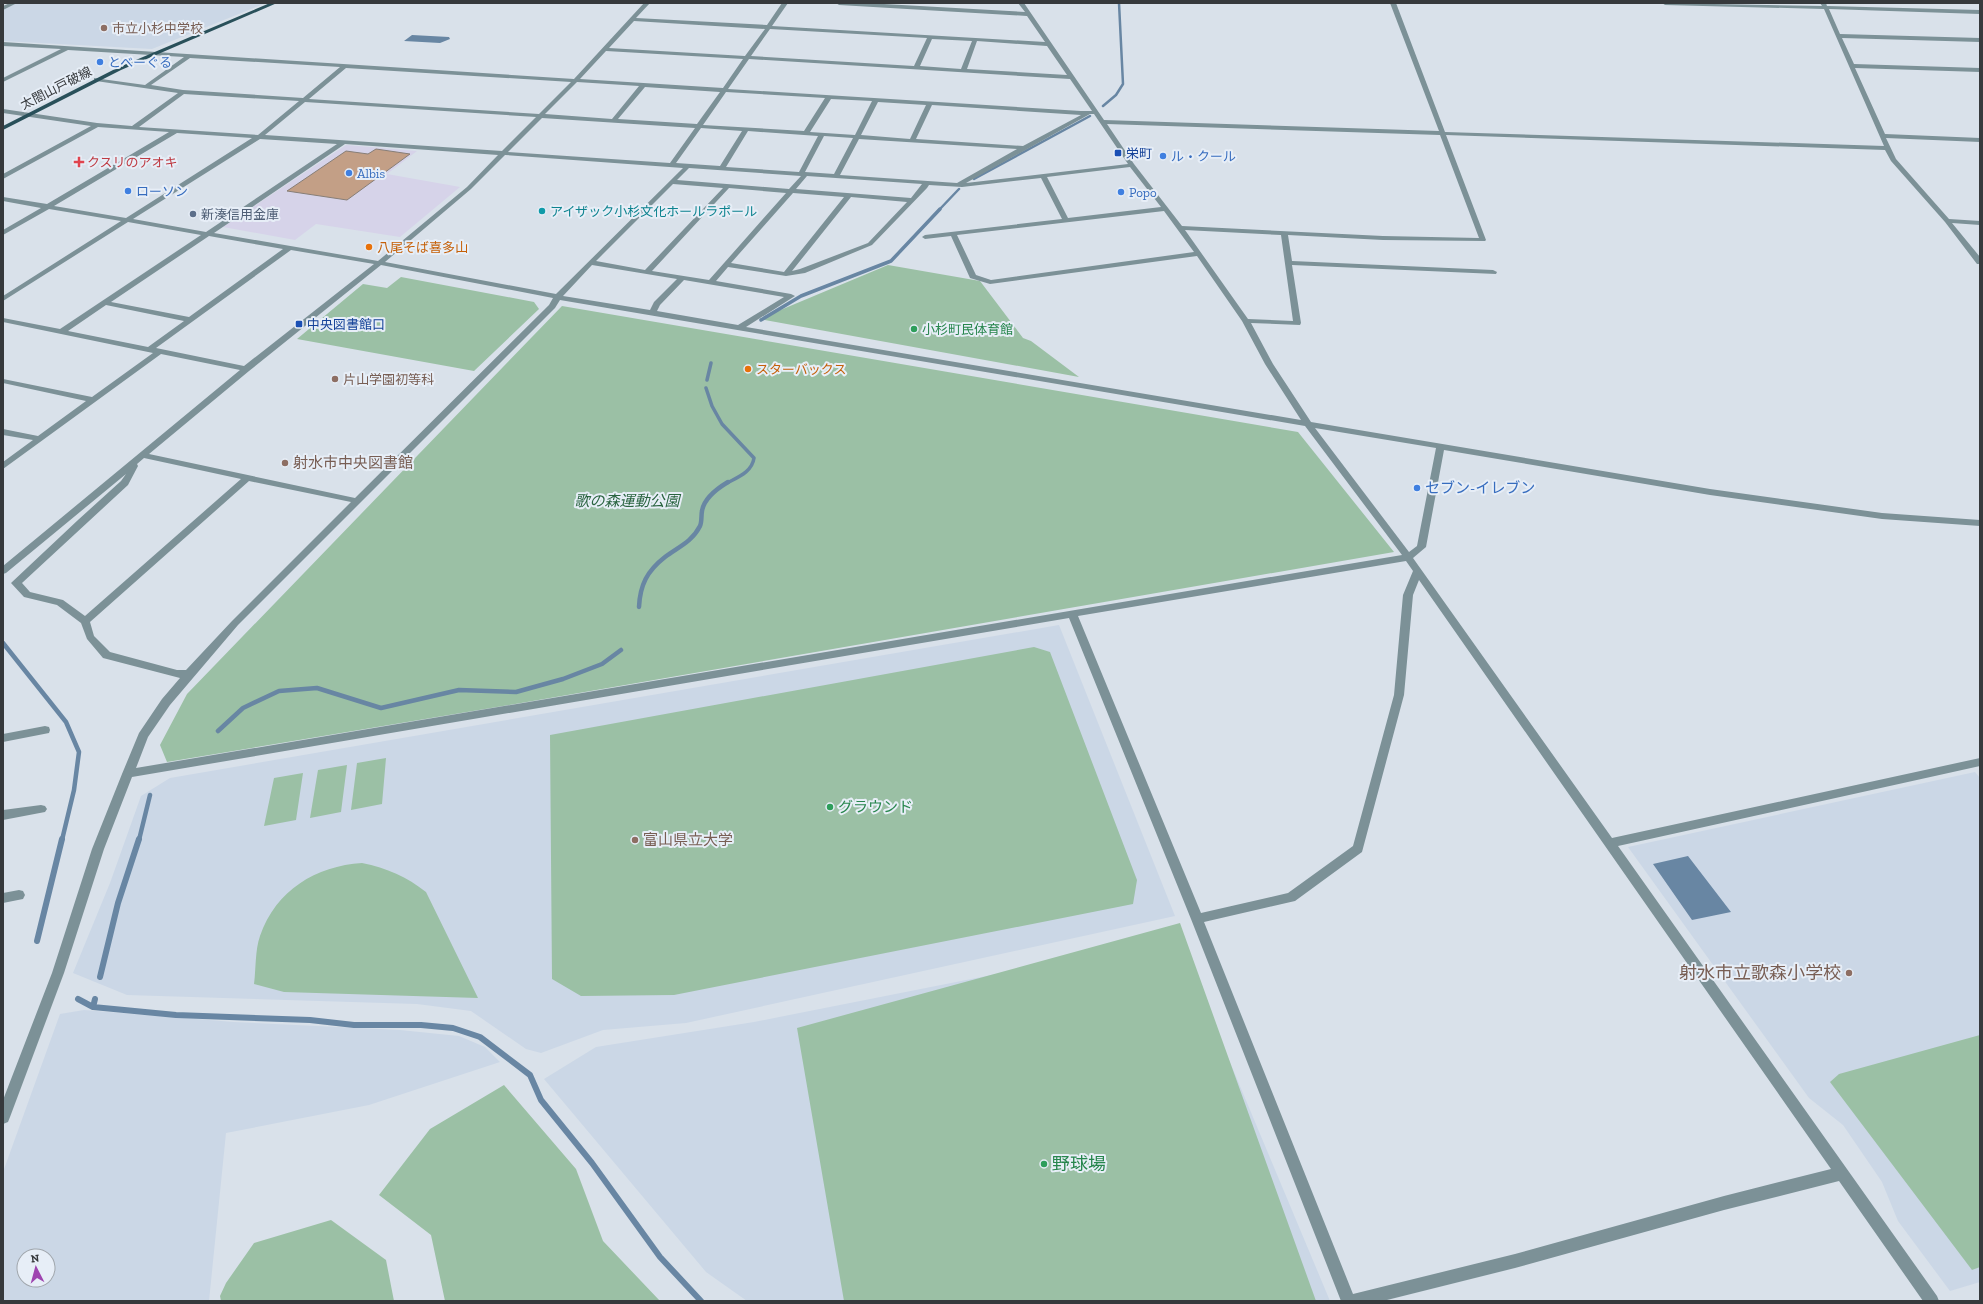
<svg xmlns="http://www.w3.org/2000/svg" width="1983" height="1304" font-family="'Zilla Slab','Noto Sans JP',serif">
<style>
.commercial{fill:#d6d3e9}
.built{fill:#cbd7e6;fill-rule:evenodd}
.green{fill:#9bc0a5}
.water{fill:#6886a3}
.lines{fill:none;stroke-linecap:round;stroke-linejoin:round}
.stream-far3{stroke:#6886a3;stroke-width:2.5}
.stream-far2{stroke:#6886a3;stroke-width:3.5}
.stream-far1{stroke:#6886a3;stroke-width:4.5}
.stream{stroke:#6886a3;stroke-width:6}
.building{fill:#c39f86;stroke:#877e77}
.minor{fill:#7c9197;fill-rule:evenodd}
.major{fill:#29505a;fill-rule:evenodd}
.education-dot{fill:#8d6e63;stroke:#e7eef7;stroke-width:1.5}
.shop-dot{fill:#3f7fe0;stroke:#e7eef7;stroke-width:1.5}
.transit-dot{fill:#1a4fb4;stroke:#e7eef7;stroke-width:1.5}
.health-dot{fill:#e0444e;stroke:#e7eef7;stroke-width:1.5}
.culture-dot{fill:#0f9aa8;stroke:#e7eef7;stroke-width:1.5}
.service-dot{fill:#5c6f8a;stroke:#e7eef7;stroke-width:1.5}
.food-dot{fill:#e8710a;stroke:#e7eef7;stroke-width:1.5}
.leisure-dot{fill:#2e9e5b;stroke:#e7eef7;stroke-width:1.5}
.labels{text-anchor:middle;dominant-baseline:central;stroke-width:4;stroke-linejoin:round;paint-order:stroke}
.far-education-label{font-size:13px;fill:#785e54;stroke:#e7eef7;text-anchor:start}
.far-shop-label{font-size:13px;fill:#366cbe;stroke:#e7eef7;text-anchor:start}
.far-street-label{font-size:13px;fill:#36393c;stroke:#e7eef7}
.far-transit-label{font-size:13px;fill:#164399;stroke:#e7eef7;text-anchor:start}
.far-health-label{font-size:13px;fill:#be3a42;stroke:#e7eef7;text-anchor:start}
.far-culture-label{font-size:13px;fill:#0d838f;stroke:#e7eef7;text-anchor:start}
.far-service-label{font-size:13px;fill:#4e5e75;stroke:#e7eef7;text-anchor:start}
.far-food-label{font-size:13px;fill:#c56008;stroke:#e7eef7;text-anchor:start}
.far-leisure-label{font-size:13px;fill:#27864d;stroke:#e7eef7;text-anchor:start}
.education-label{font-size:15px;fill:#785e54;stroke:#e7eef7;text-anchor:start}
.shop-label{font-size:15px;fill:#366cbe;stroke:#e7eef7;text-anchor:start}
.park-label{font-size:15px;font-style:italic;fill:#2a6440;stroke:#e7eef7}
.leisure-label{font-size:15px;fill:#27864d;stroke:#e7eef7;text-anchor:start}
.near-education-label{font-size:18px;fill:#785e54;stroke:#e7eef7;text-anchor:end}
.near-leisure-label{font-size:18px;fill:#27864d;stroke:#e7eef7;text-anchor:start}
</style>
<rect width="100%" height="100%" fill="#d9e1ea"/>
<!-- commercial -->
<path class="commercial" d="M346,145L417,151L387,174L460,187L400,237L316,224L295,240L223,227Z"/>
<!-- built -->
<path class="built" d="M17,3H266L152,49L3,41V9Z
M1059,625L1175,916L686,1023L603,1030L541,1053L526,1049L471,1011L417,1004L127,995L73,973L110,883L141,796L170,778Z
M1975,772L1980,778V1282L1950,1291L1898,1221L1882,1182L1843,1125L1809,1098L1628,847Z
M1178,938L1330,1301H747L706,1272L544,1079L596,1047L754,1022Z
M84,1010L234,1022L400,1030L459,1036L485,1047L500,1062L369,1105L226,1133L209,1301H3V1172L60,1014ZM24,1256H48V1280H24Z"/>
<!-- green -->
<path class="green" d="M888,265L980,281L1023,338L1031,341L1079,377L759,319Z
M401,277L534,302L539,309L474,371L297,339L363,284L387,288Z
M562,306L1298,432L1394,552L503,706L167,762L160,745L187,694Z
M1034,647L1050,652L1137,880L1133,904L674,995L581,996L552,979L550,735Z
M386,758L382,804L351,810L357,763Z
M347,765L341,812L310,818L318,770Z
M303,773L296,820L264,826L274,778Z
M362,863C387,868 407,877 426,892L478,998L284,992L254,984C256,969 255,950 260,936C276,890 316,866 362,863Z
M1180,923L1316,1301H844L797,1028Z
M1980,1035V1267L1972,1270L1830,1082L1839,1074Z
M504,1085L576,1169L603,1241L660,1301H445L431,1235L379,1195L430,1129Z
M331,1220L386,1260L394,1301H221L220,1296L226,1283L254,1243Z"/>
<!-- water -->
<path class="water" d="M412,35L449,37L450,39L440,43L404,41Z
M1688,856L1731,912L1692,920L1653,864Z"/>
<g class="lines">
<!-- stream-far3 -->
<path class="stream-far3" d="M1103,106L1116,95L1123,84L1119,3
M974,179L1090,116
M939,210L959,189"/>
<!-- stream-far2 -->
<path class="stream-far2" d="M761,320L801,296L891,261L940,209
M707,380L711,363
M706,388L712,406L722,424L754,458C752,472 738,477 727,483"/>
<!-- stream-far1 -->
<path class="stream-far1" d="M639,607C640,585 647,571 665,557C678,547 692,542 700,526C702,522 701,516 702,511C704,498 718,488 728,482
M3,643L66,722L79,752L74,790L62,840
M218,731L243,708L279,691L317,688L381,708L459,690L516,692L563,679L602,664L621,650
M139,840L150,795"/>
<!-- stream -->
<path class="stream" d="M37,941L62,839
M100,977L118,903L139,839
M78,999L93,1007L176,1015L310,1020L354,1025H421L453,1028L480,1037L530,1075L541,1100L592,1163L660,1257L701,1301
M93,1007L95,999"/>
</g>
<!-- building -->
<path class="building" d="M376,149L410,154L347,200L287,191L346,151L368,154Z"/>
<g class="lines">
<!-- minor -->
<path class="minor" d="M10,3H17L3,10V6Z
M644,3H650L636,18L767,25L782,3H788L772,26L1045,42L1027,16L839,5L836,3H866L1025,12L1018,3H1024L1104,120L1439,131L1390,3H1396L1445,132L1884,146L1824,9L1665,5L1662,3L1822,6L1820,3H1826L1827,6L1980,10V14L1829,9L1840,34L1980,38V42L1842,38L1854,64L1980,68V72L1855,68L1885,134L1980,138V142L1886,138L1896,159L1949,219L1980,221V225L1952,223L1980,257V264H1977L1945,222L1891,161L1885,150L1446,135L1486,240L1485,241L1383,240L1288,235L1292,261L1493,270L1497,272L1496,274L1292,265L1301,323L1300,325L1251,323L1273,364L1311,422L1710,489L1882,513L1980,520V526L1882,519L1710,495L1444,450L1426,547L1413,558L1612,838L1980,758V766L1618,846L1937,1296L1939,1301H1923L1839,1181L1724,1210L1515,1268L1383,1301H1341L1191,919L1069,618L132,777L104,849L64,973L10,1117L8,1122L3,1124V1100L52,973L92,849L122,774L139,733L162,699L180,678L103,658L87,639L81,623L57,605L24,597L11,583L78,520L121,481L126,474L6,573L3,574V566L240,370L161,354L3,469V462L33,440L3,435V429L38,436L86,401L3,383V379L92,397L153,353L3,322V318L60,329L201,235L128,222L3,301V296L121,221L49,209L3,235V230L41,208L3,201V197L47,204L169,132L98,127L3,179V174L91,126L3,113V109L97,123L132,126L178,93L96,81L94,80V78L145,85L184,57L68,50L3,82V78L61,49L3,46V42L574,79ZM634,21L765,29L745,56L609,48ZM770,29L927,38L914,66L751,56ZM932,39L972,41L961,69L920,66ZM977,41L1047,46L1067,75L967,69ZM606,51L743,59L723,88L580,79ZM190,58L340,67L303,98L183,90L151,85ZM749,59L1070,79L1092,111H1081L728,89ZM346,68L571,82L539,114L309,99ZM577,82L639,86L612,119L545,114ZM645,87L720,92L697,124L618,119ZM726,92L825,98L804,131L703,125ZM184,94L299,101L258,135L139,127ZM831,99L872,101L855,135L810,132ZM305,102L536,117L502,151L265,135ZM878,102L926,105L910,139L861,135ZM932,105L1081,115L1023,146L916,139ZM1090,114H1094L1128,164L966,183ZM542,118L695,128L670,163L508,152ZM1107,124L1440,135L1479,238L1383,236L1182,226L1134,164ZM701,128L742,131L720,166L676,163ZM748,131L818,136L799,172L726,167ZM177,133L252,138L126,218L54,206ZM824,136L853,138L834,174L805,172ZM260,139L337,144L206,232L133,219ZM859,139L1017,149L957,183L840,175ZM345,144L498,155L467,187L378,261L214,233ZM505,155L683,168L556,294L385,262L471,189ZM1130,167L1161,207L1068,218L1047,177ZM689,168L801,176L789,189L677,180ZM807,176L922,184L911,198L796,189ZM1041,178L1062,219L925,235L922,237L925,239L951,236L970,278L990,284L1197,256L1242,321L1265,364L1301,420L746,327L795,296L791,294L716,281L728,267L786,276L805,273L872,245L927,188L929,185L962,187ZM673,184L723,188L645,270L596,261ZM729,188L786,193L709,280L652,271ZM793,193L844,197L784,272L731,263ZM851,197L907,202L868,243L800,269L792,271ZM1164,211L1194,252L991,280L976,275L957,235ZM1185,230L1281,235L1293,321L1248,319ZM209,236L283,249L189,317L111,302ZM291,250L374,264L244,366L156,348ZM381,265L553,298L549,305L355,498L149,454L249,371ZM592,265L677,279L654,302L650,310L563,296ZM684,280L784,297L738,325L657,311L660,305ZM560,300L1305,426L1402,555L136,768L148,737L170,705L238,625L555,308ZM106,305L184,321L148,347L68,331ZM1315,428L1436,448L1417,546L1409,552ZM144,458L241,479L85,616L63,600L30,592L22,583L128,485L138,466L137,464ZM249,481L351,502L232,621L186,670H177L110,652L94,636L90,622ZM1406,561L1413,571L1403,595L1394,695L1353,846L1288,893L1201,913L1078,616ZM1419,580L1831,1169L1724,1196L1515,1254L1353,1294L1204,922L1295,901L1362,852L1404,695L1413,595Z
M45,726L49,727L50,730L49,733L3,742V734Z
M41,805L45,806L47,809L45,812L3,820V810Z
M19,890L23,891L25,895L23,899L3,903V893Z"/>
<!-- major -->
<path class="major" d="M270,3H277L121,70L3,130V126L117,68Z"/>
</g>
<!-- markers -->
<g class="education-dot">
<circle cx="104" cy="28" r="4"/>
<circle cx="335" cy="379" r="4"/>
<circle cx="285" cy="463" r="4"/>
<circle cx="635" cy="840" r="4"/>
<circle cx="1849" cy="973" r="4"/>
</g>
<g class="shop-dot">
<circle cx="100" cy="62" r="4"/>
<circle cx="1163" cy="156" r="4"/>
<circle cx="349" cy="173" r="4"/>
<circle cx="128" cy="191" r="4"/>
<circle cx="1121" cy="192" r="4"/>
<circle cx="1417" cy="488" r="4"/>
</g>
<g class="transit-dot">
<rect x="1114" y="149" width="8" height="8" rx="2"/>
<rect x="295" y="320" width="8" height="8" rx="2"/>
</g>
<path class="health-dot" d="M77 156h4v4h4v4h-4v4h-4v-4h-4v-4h4z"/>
<circle class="culture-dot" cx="542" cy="211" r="4"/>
<circle class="service-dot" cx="193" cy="214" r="4"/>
<g class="food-dot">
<circle cx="369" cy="247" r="4"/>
<circle cx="748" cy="369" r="4"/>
</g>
<g class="leisure-dot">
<circle cx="914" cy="329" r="4"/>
<circle cx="830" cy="807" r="4"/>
<circle cx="1044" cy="1164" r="4"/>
</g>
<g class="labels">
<!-- far-education labels -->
<g class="far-education-label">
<text x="112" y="28">市立小杉中学校</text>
<text x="343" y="379">片山学園初等科</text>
</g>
<!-- far-shop labels -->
<g class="far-shop-label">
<text x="108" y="62">とべーぐる</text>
<text x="1171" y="156">ル・クール</text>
<text x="357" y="173">Albis</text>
<text x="136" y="191">ローソン</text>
<text x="1129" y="192">Popo</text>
</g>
<!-- far-street labels -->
<g class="far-street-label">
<text transform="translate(56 88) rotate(-27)">太閤山戸破線</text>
</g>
<!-- far-transit labels -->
<g class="far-transit-label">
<text x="1126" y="153">栄町</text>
<text x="307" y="324">中央図書館口</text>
</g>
<!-- far-health labels -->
<g class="far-health-label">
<text x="87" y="162">クスリのアオキ</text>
</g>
<!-- far-culture labels -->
<g class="far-culture-label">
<text x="550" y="211">アイザック小杉文化ホールラポール</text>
</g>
<!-- far-service labels -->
<g class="far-service-label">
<text x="201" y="214">新湊信用金庫</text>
</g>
<!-- far-food labels -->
<g class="far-food-label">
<text x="377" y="247">八尾そば喜多山</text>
<text x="756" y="369">スターバックス</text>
</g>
<!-- far-leisure labels -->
<g class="far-leisure-label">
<text x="922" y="329">小杉町民体育館</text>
</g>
<!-- education labels -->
<g class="education-label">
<text x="293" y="463">射水市中央図書館</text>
<text x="643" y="840">富山県立大学</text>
</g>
<!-- shop labels -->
<g class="shop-label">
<text x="1425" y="488">セブン-イレブン</text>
</g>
<!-- park labels -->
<g class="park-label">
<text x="627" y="501">歌の森運動公園</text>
</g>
<!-- leisure labels -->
<g class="leisure-label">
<text x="838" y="807">グラウンド</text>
</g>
<!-- near-education labels -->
<g class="near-education-label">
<text x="1841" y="973">射水市立歌森小学校</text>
</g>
<!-- near-leisure labels -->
<g class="near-leisure-label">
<text x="1052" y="1164">野球場</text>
</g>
</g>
<!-- border -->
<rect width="1983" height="1304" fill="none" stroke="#36393c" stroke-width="8"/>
<!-- north arrow -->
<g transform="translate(36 1268) rotate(354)"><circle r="19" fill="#e7eef7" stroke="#a0a6ac"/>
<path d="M0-3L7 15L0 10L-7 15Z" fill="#9e44b0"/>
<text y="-6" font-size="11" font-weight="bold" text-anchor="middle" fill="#36393c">N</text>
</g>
</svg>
